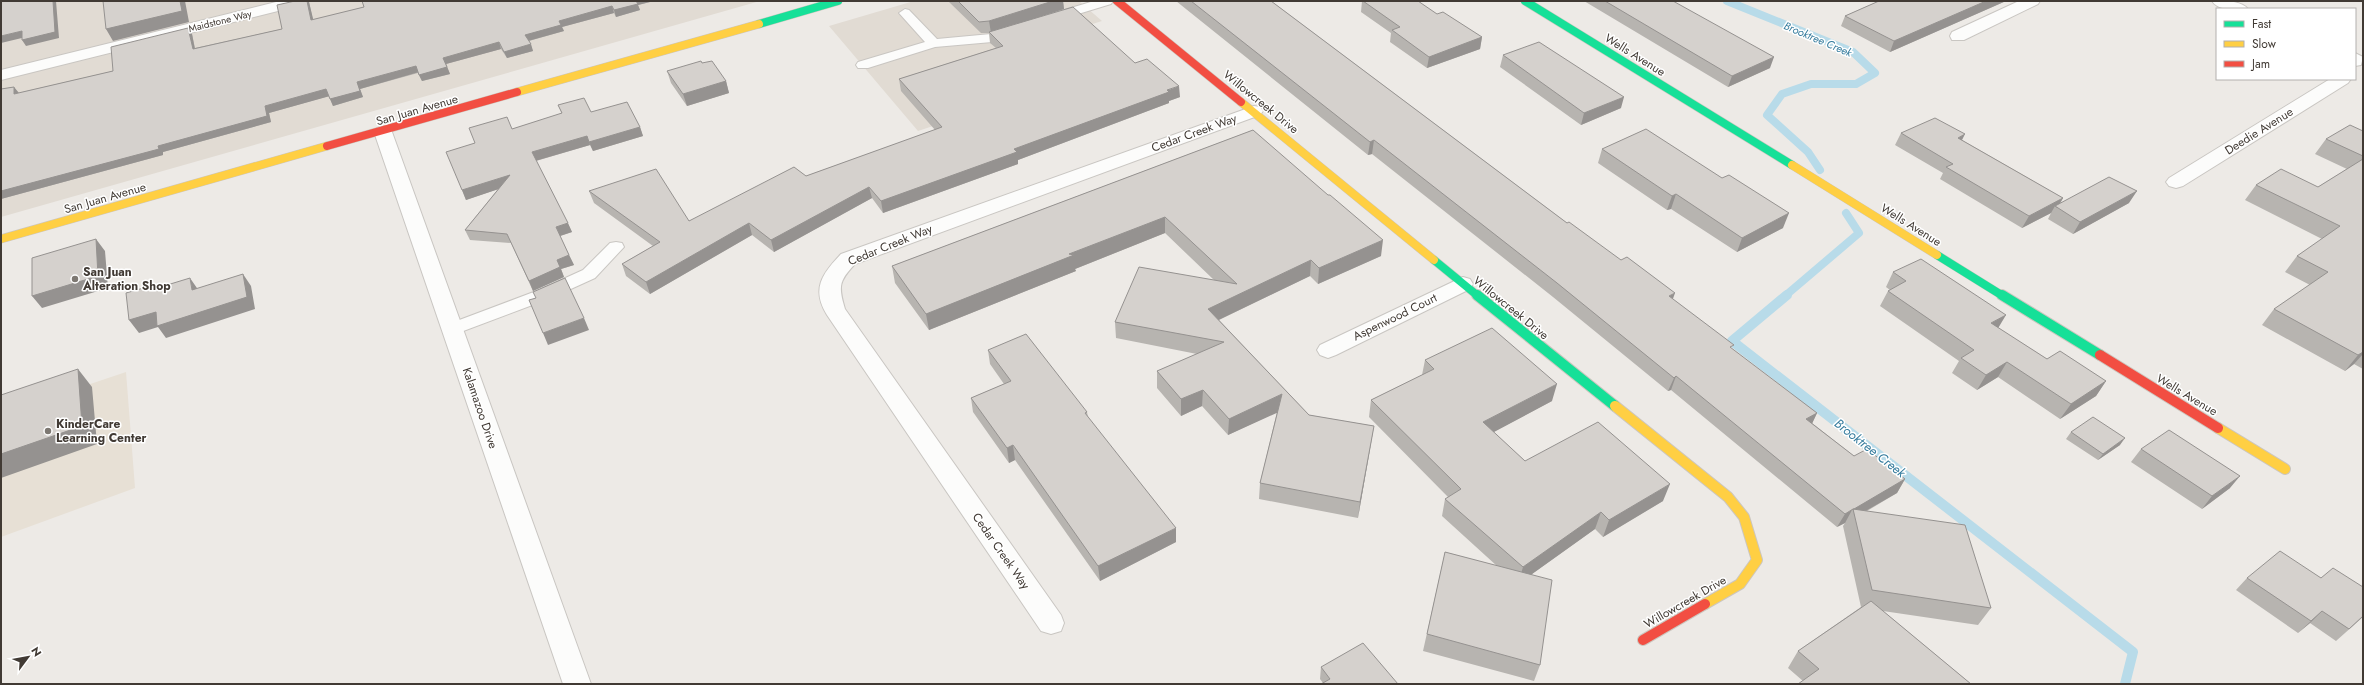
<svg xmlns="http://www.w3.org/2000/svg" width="2364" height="685" font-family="Jost,sans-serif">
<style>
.residential{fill:#e1dbd3}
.education{fill:#e7e0d5}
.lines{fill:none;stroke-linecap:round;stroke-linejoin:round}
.stream-far1{stroke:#b8dbe9;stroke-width:8}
.stream{stroke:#b8dbe9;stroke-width:10}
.lane-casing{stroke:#c9c6c2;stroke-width:2}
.street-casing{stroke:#c9c6c2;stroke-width:2}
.fast-far1-casing{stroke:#ccc6be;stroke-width:9}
.fast-casing{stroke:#ccc6be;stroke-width:12}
.slow-far1-casing{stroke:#ccc6be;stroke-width:9}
.slow-casing{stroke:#ccc6be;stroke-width:12}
.jam-far1-casing{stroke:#ccc6be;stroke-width:9}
.jam-casing{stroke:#ccc6be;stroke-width:12}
.lane{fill:#fcfcfb;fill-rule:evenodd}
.street{fill:#fcfcfb;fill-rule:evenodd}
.fast-far1{stroke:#16e098;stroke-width:8}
.fast{stroke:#16e098;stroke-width:10}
.slow-far1{stroke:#ffcf43;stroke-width:8}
.slow{stroke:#ffcf43;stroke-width:10}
.jam-far1{stroke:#f24e42;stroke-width:8}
.jam{stroke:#f24e42;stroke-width:10}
.wall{fill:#b7b4b0}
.shaded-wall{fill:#959290}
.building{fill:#d5d1cd;stroke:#959290}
.poi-dot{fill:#7d7872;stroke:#fff;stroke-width:1.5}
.labels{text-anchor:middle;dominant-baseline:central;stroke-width:3;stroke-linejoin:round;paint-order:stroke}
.far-street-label{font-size:10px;fill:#413a34;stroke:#fff}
.far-water-label{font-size:11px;font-style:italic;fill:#347b9d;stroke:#fff}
.street-label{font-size:12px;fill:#413a34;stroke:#fff}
.poi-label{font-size:12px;font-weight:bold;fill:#413a34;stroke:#fff;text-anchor:start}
.water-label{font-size:13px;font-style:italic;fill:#347b9d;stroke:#fff}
</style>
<rect width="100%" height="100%" fill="#edeae6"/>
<!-- residential -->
<path class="residential" d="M1,1H760L1,217Z
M914,1H1079L1102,21L1004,52L1041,90L918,131L829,26Z"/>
<!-- education -->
<path class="education" d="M126,372L135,488L1,537V414Z"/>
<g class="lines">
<!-- stream-far1 -->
<path class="stream-far1" d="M1727,1L1853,52L1875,73L1856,84H1811L1782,94L1767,115L1808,152L1820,170
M1785,296L1859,233L1846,213"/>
<!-- stream -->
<path class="stream" d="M1787,295L1732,341L2133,652L2125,684"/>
<!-- lane casing -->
<g class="lane-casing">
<path id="lane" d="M1094,1H1113L1111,4L1055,21L1049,17L1051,14Z
M905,9L909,10L937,39L991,34L1011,28L1017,32L1016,35L992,42L935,47L868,68H858L856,65L858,62L925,42L899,13Z
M616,242L622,243L624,247L595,278L551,298L458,333L452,335L446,333L444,329L446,325L539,290L583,270L610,243Z"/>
</g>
<!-- street casing -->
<g class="street-casing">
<path id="street" d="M280,1H308L306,4L1,80V70Z
M2019,1H2040L2038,4L1964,40H1952L1950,36L1952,32Z
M2212,1C2223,1 2241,0 2248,9C2237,9 2219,12 2212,1Z
M2355,53L2363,57L2361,65L2355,66Z
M2330,79H2351L2348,83L2183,186L2176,188L2169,186L2166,182L2169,178Z
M1254,106L1260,107L1263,111L1260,115L855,264C839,281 838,286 845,309L1061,615L1064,623L1061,631L1051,634L1041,631L827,315C811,289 822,274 841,254Z
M383,127L389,128L392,132L591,684H563L374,132L377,128Z
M1463,277L1470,279L1473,284L1470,289L1336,355L1328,358L1320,355L1317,350L1320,345Z"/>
</g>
<!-- fast-far1 casing -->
<g class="fast-far1-casing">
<path id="fast-far1" d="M1525,1L1792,165
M759,24L838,1
M1937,255L2003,296
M1434,260L1478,296"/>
</g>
<!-- fast casing -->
<g class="fast-casing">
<path id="fast" d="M1477,295L1615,406
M2002,295L2100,355"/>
</g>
<!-- slow-far1 casing -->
<g class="slow-far1-casing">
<path id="slow-far1" d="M517,92L759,24
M1241,102L1434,260
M1792,165L1937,255
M1,239L327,146"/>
</g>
<!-- slow casing -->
<g class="slow-casing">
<path id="slow" d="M1615,406L1728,497L1744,517L1757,560L1740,584L1705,604
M2218,428L2285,469"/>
</g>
<!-- jam-far1 casing -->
<g class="jam-far1-casing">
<path id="jam-far1" d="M1117,1L1241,102
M327,146L517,92"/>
</g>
<!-- jam casing -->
<g class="jam-casing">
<path id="jam" d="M2100,355L2218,428
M1643,640L1705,604"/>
</g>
<!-- lane -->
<use href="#lane" class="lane"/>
<!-- street -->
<use href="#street" class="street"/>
<!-- fast-far1 -->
<use href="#fast-far1" class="fast-far1"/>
<!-- fast -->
<use href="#fast" class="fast"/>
<!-- slow-far1 -->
<use href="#slow-far1" class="slow-far1"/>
<!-- slow -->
<use href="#slow" class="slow"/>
<!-- jam-far1 -->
<use href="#jam-far1" class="jam-far1"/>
<!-- jam -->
<use href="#jam" class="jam"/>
</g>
<!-- wall -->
<path class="wall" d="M362,1H654L638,5L640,10L616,17L614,13L562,27L564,31L529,41L533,51L507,58L501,49L446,64L450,74L422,81L418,73L360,89L363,97L333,106L329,96L269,113L271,122L163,152V155L1,199V89L14,87L18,93L113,71L192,34L195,48L282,29L309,2L313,20L364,7Z
M949,1H1063L1064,9L1042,16L1135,63L1180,97L1169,101V103L1018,160V164L883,213L872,198L774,252L752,235L650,294L626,276L622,264L653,246L594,203L589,191L689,221L806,176L935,130L901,91L899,79L996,48L990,43L989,33H981L949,2Z
M1176,1H1271L1567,223L1673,300L1732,349L1817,413L1812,423L1854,456L1905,479L1897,493L1867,511L1991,608L1978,625L1883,611L1971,684L1803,681L1788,668L1798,651L1861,607L1843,526L1845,523L1837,527L1671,390L1668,391L1553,297L1372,154L1368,155Z
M1362,1L1437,14L1482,37L1480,49L1427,68L1390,42L1391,33L1361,12Z
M1584,1H1673L1770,68L1728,87Z
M1879,1H2006L1890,52L1841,26L1845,16Z
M1503,55L1621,108L1581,125L1500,67Z
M702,63L726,81L729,93L687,106L671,83L667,71Z
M558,105L591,112L640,127L643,136L593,151L590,145L536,161L572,232L560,236L574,265L561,269L564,277L533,291L511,243L470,240L465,230L498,189L466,200L462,190L475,143L512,129L562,114Z
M1253,130L1381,256L1318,284L1310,276L1219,320L1309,415L1374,426L1358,518L1259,499L1260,483L1277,412L1228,435L1202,406L1181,416L1157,388V371L1197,354L1116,338L1115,322L1214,280L1165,233L1075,269L1076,271L929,330L895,283L892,266Z
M2363,131V369L2354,364L2345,371L2262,325L2274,309L2310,285L2285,272L2297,256L2322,239L2245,200L2256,185L2318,187L2347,169L2315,154L2326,139Z
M1901,133L1962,140L2063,198L2060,204L2129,203L2073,234L2048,219L2051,213L2022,228L1940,179L1943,173L1895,145Z
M1602,149L1783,228L1737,252L1671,209L1667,210L1598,163Z
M1893,272L1998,328L2047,359L2106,381L2096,396L2060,419L1998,377L1977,390L1952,373L1959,361L1880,306L1888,291L1890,290L1886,287Z
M988,350L1087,412L1088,417L1176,542L1100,581L1015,460L1009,463L973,412L971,398L1004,384L990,364Z
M1425,360L1552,401L1493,432L1525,461L1663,501L1603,537L1595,529L1532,574L1540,665L1534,681L1423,651L1445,552L1497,566L1442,516L1445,499L1448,497L1369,417L1371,400L1422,375Z
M2071,432L2120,445L2098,460L2066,439Z
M2141,449L2230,488L2202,509L2131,462Z
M2247,578H2321L2363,617L2336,641L2310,623L2298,633L2236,590Z
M1321,667L1398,684L1323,683L1320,679Z"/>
<!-- shaded-wall -->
<path class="shaded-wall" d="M53,1H56L59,38L26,46L22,40Z
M180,1H185L189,22L113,41L106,29Z
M307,1H308L309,2L315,27L311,20Z
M635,1H654L638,5L640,10L616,17L614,10Z
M1053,1H1063L1064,9L991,33L989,21Z
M1986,1H2006L1890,52L1894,41Z
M612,6L614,13L562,27L564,31L528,41L525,35L559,21Z
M188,28L192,34L196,55L193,49Z
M22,31L26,37L1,43V36Z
M1482,37L1480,49L1427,68L1429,57Z
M499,42L501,49L446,64L450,74L422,81L419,75L443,58Z
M531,44L533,51L507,58L504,52Z
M1774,57L1770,68L1728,87L1732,76Z
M416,66L419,72L360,89L363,97L333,106L330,99L357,82Z
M726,81L729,93L687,106L683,94Z
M1179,86L1180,97L1169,101V103L1018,160V164L883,213L881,201L1014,149Z
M14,87L19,93L14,94Z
M326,89L330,96L269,113L271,122L163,152V155L1,199V191L265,106Z
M1624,97L1621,108L1581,125L1584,113Z
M640,127L643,136L593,151L589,142Z
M1965,134L1959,146L1958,138Z
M587,136L590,145L535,161L532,152Z
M1374,140L1372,154L1368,155L1370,142Z
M510,175L514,184L466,200L462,190Z
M869,187L872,198L774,252L771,240Z
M2137,191L2129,203L2073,234L2080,222Z
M1676,194L1671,209L1667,210L1672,196Z
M2063,198L2057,208L2055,206L2051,213L2022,228L2029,216Z
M1789,213L1783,228L1737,252L1742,238Z
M1165,217V233L1075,269L1076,271L929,330L926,314L1069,254Z
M568,223L572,232L560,236L556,227Z
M749,223L752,235L650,294L646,282Z
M96,239L105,251L108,288L42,308L32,296Z
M1383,240L1381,256L1318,284L1319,268Z
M569,255L574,265L561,269L564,277L533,291L529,281L557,260Z
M1311,260L1310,276L1208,325V309Z
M243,274L251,286L255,309L166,338L158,327L139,333L129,320Z
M190,278L199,291L192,290Z
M1675,293L1670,307L1669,296Z
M2006,315L1997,330L1991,323Z
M584,318L589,330L548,345L543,333Z
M2363,352V354L2354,364L2345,371L2358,355Z
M2007,362L1998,377L1977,390L1986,375Z
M78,369L92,387L97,444L1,478V454Z
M1676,376L1671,390L1668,391L1674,378Z
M2106,381L2096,396L2060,419L2071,404Z
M1557,384L1552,401L1479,440L1483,422Z
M1203,390L1202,406L1181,416V399Z
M1282,394L1281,411L1228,435L1229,419Z
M1817,413L1811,426L1806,419Z
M1374,426L1371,443L1358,518L1360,502Z
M2125,438L2120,445L2098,460L2103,454Z
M1013,445L1015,460L1009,463L1007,448Z
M2240,476L2230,488L2202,509L2212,496Z
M1905,479L1897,493L1855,517L1853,509Z
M1670,484L1663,501L1603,537L1609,520Z
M1852,510L1845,523L1837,527L1845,514Z
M1601,512L1595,529L1518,584L1523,567Z
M1176,528V542L1100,581L1098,566Z
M2322,611L2310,623L2298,633L2311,621Z"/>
<!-- building -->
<path class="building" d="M1,1H53L55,32L22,40V31L1,36Z
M103,1H180L182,11L106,29Z
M295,1H307L311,20L364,7L362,1H636L638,4L614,10L612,6L559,21L561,25L525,35L531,44L504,52L499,42L443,58L447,67L419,75L416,66L357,82L360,91L330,99L326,89L265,106L267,116L158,146L159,149L1,191V89L14,87V94L113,71L111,47L188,28L193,49L282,29L277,5Z
M958,1H1053L989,21L979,22Z
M1191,1H1271L1567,223L1569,222L1621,260L1627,257L1675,293L1669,296L1734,345L1730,347L1817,413L1806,419L1854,456L1867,449L1905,479L1854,509H1853L1845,514L1676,376L1674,378L1557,283L1374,140L1370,142Z
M1363,1H1418L1437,14L1443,12L1482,37L1429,57L1392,30L1400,27Z
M1605,1H1673L1774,57L1732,76Z
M1879,1H1986L1894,41L1845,16Z
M1073,7L1135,63L1147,59L1179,86L1167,90L1169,92L1014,149L1017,152L881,201L869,187L771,240L749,223L646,282L622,264L660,242L589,191L656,169L689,221L794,167L806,176L942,127L899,79L1003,46L989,32Z
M1539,42L1624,97L1584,113L1503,55Z
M701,61L702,63L712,61L726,81L683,94L667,71Z
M584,98L591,112L627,102L640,127L589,142L587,136L532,152L568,223L556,227L569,255L557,260L560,267L529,281L507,234L465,230L510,175L462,190L446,152L475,143L469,128L507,117L512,129L562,113L558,105Z
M1935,118L1965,134L1958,138L2063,198L2029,216L1946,167L1953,164L1901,133Z
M2350,125L2363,131V156L2326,139Z
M1646,129L1722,178L1729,175L1789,213L1742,238L1676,194L1672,196L1602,149Z
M1253,130L1328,195H1330L1383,240L1319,268L1311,260L1208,309L1309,415L1374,426L1360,502L1260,483L1282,394L1229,419L1203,390L1181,399L1157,371L1224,342L1115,322L1139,267L1237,284L1165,217L1069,254L1074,255L926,314L892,266Z
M2363,159V206L2362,207H2363V352L2358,355L2274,309L2328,272L2297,256L2340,226L2256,185L2281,169L2318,187Z
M2109,177L2137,191L2080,222L2055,206Z
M96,239L98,276L32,296V258Z
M1921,259L2006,315L1991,323L2047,359L2060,351L2106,381L2071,404L2007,362L1986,375L1961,358L1974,350L1888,291L1906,281L1893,272Z
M243,274L247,297L157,326L156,312L129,320L126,293L154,285V289L190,278L192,290Z
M565,278L584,318L543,333L529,300L536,298L533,292Z
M1492,328L1557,384L1483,422L1525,461L1598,422L1670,484L1609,520L1601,512L1523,567L1445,499L1461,489L1371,400L1434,369L1425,360Z
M1026,334L1087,412L1085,413L1176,528L1098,566L1013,445L1007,448L971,398L1011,381L988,350Z
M78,369L82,426L1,454V395Z
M2093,417L2125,438L2103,454L2071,432Z
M2169,430L2240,476L2212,496L2141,449Z
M1853,509L1965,525L1991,608L1872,590Z
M2280,551L2321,578L2333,568L2363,587V616L2349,629L2322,611L2311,621L2247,578Z
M1445,552L1552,580L1540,665L1427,634Z
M1871,601L1971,684H1798L1819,669L1798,651Z
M1363,643L1398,684H1321L1330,679L1321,667Z"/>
<!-- markers -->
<g class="poi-dot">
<circle cx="75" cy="279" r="4"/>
<circle cx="48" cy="431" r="4"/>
</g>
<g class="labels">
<!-- far-street labels -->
<g class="far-street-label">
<text transform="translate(220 21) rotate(-14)">Maidstone Way</text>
</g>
<!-- far-water labels -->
<g class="far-water-label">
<text transform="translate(1818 39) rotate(23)">Brooktree Creek</text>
</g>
<!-- street labels -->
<g class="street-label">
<text transform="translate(1635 55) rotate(32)">Wells Avenue</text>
<text transform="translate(1261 102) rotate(39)">Willowcreek Drive</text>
<text transform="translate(417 110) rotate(-16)">San Juan Avenue</text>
<text transform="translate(2259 131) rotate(-32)">Deedie Avenue</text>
<text transform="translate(1194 133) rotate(-20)">Cedar Creek Way</text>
<text transform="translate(105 198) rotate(-16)">San Juan Avenue</text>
<text transform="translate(1911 225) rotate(32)">Wells Avenue</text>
<text transform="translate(890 245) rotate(-22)">Cedar Creek Way</text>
<text transform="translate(1511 308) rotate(39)">Willowcreek Drive</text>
<text transform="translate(1395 317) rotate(-26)">Aspenwood Court</text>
<text transform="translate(2187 395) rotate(31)">Wells Avenue</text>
<text transform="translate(480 408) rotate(71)">Kalamazoo Drive</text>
<text transform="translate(1001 551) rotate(55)">Cedar Creek Way</text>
<text transform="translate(1685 602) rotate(-30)">Willowcreek Drive</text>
</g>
<!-- poi labels -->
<g class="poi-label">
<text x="83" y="272">San Juan<tspan x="83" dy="14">Alteration Shop</tspan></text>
<text x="56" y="424">KinderCare<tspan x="56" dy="14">Learning Center</tspan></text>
</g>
<!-- water labels -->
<g class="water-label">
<text transform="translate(1870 448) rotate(38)">Brooktree Creek</text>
</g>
</g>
<!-- border -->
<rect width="2364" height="685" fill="none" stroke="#413a34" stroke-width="4"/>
<!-- legend -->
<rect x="2216" y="8" width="140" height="72" fill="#ffffff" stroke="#b3b0ae"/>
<rect x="2224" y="21" width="20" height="6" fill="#16e098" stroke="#b3b0ae"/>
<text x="2252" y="28" font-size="12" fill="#413a34">Fast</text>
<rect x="2224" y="41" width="20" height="6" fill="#ffcf43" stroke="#b3b0ae"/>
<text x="2252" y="48" font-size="12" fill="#413a34">Slow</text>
<rect x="2224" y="61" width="20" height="6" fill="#f24e42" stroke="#b3b0ae"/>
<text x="2252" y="68" font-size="12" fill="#413a34">Jam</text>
<!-- north arrow -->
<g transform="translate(28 657) rotate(58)" stroke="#ffffff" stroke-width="3" paint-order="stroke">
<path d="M0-3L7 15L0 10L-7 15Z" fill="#413a34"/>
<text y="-6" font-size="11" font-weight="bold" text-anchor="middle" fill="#413a34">N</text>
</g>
</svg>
